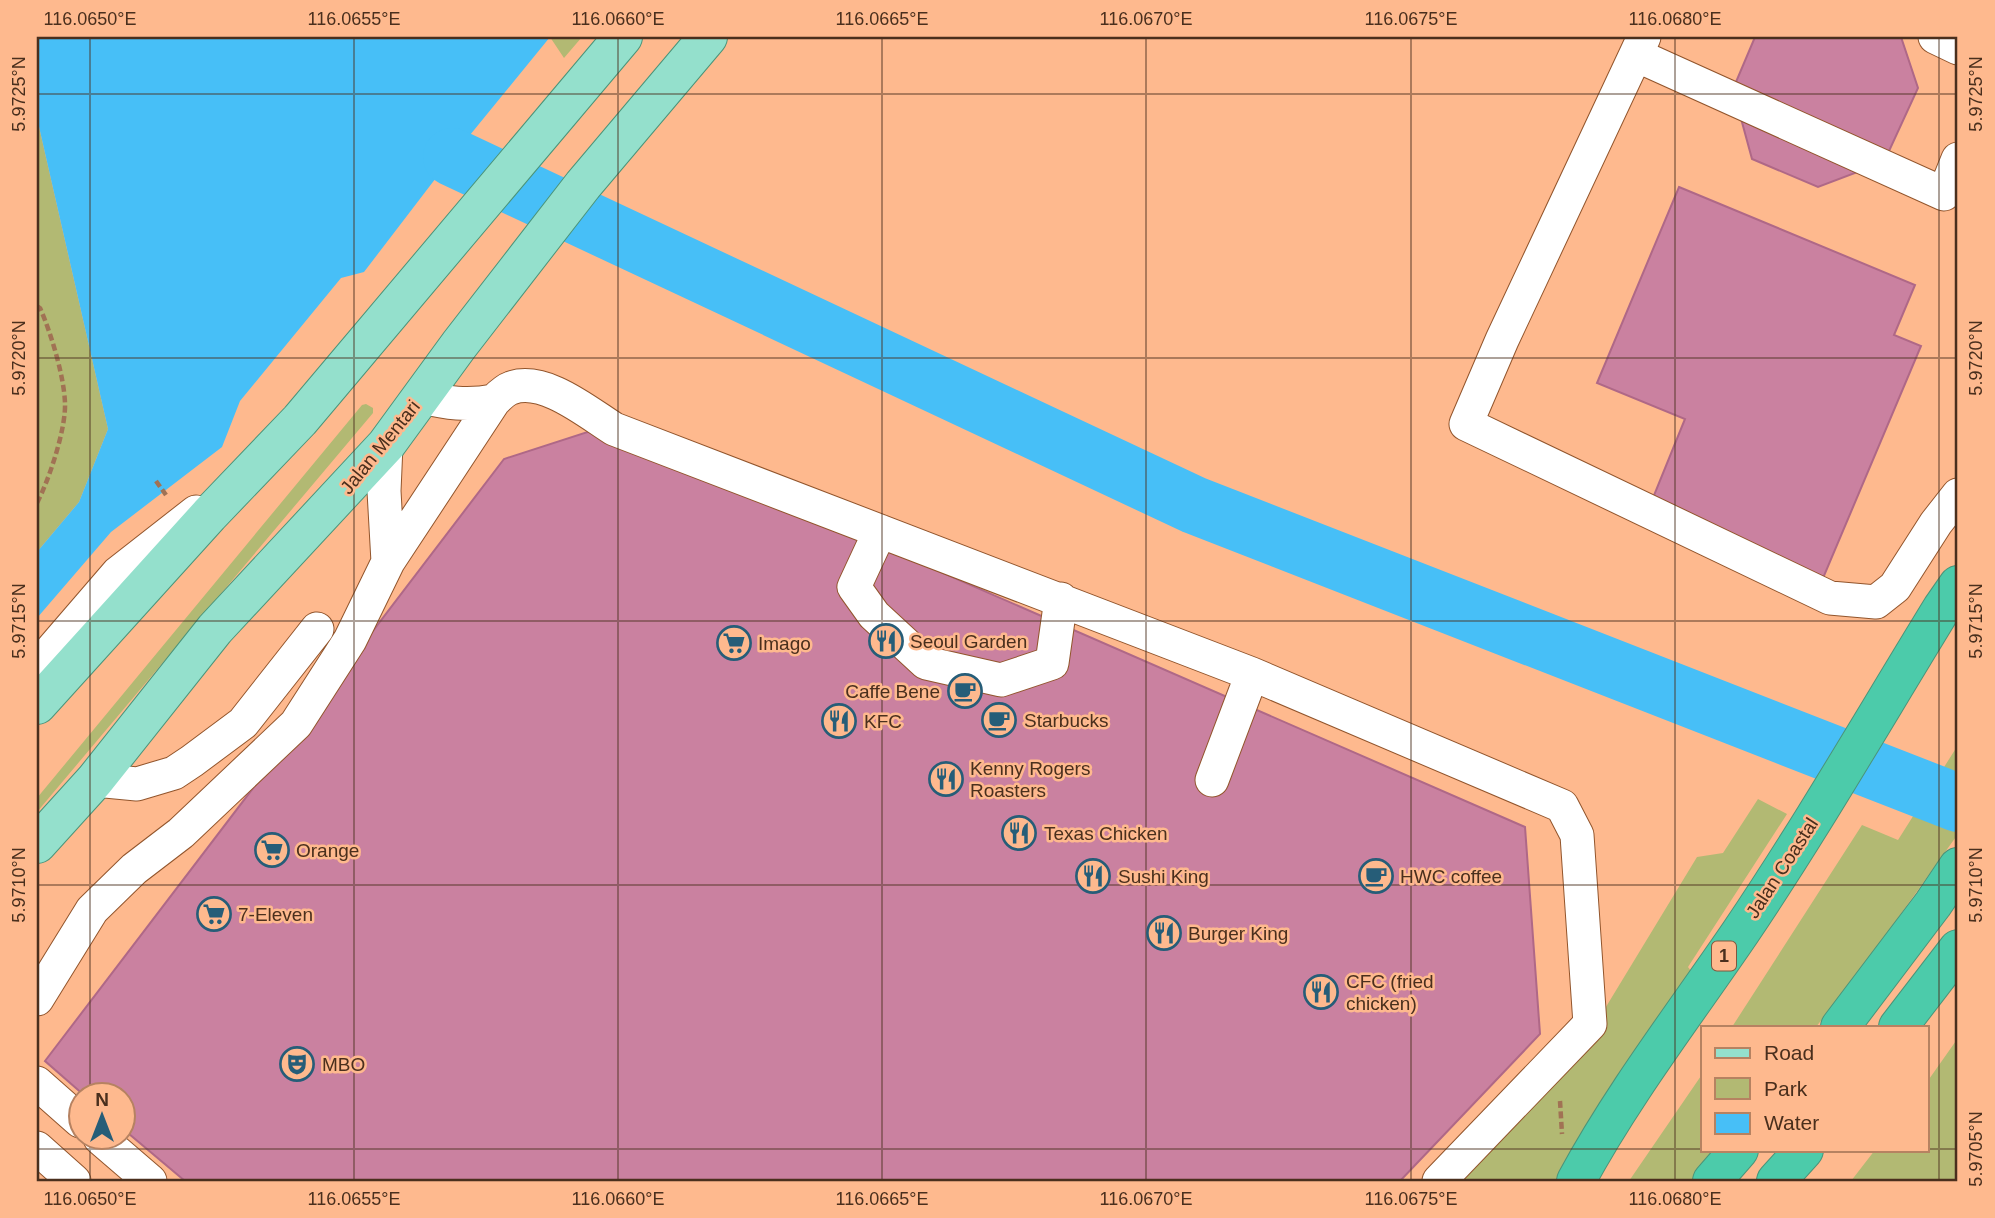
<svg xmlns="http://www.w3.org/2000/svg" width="1995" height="1218" font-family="Arial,sans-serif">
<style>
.green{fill:#b2b973}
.water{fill:#47bff7}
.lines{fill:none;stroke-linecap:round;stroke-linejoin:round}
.river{stroke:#47bff7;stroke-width:58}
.building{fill:#ca81a0;stroke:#af6887;stroke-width:2}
.minor-casing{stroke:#92552c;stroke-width:35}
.major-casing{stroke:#4b9479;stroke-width:40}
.highway-casing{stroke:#4b9479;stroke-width:40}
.path{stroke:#a17254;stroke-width:4.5;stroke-dasharray:7 3.5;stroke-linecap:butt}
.minor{stroke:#fff;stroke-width:33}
.major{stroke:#94e0cc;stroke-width:38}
.highway{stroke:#4ccbaa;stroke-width:38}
.ticks{fill:none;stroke:#4a2f1d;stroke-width:2;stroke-opacity:0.45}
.labels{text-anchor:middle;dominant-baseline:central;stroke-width:5;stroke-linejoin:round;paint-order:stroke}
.shield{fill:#feb98e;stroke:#80583f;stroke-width:2}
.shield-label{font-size:18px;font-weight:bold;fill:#4a2f1d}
.street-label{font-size:19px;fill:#4a2f1d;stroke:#feb98e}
.poi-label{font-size:19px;fill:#4a2f1d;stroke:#feb98e;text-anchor:start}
.neatline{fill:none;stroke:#4a2f1d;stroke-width:2.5}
.ticks-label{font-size:18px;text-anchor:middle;fill:#4a2f1d}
</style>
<rect width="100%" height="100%" fill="#feb98e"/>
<!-- green -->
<path class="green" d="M550,37H582L564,58Z
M37,118L108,429L79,502L37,552Z
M366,404L373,408V413L37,812V798L362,405Z
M1958,745V834L1867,961L1816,1027H1732L1862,825L1898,840Z
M1758,799L1787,814L1688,967L1697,979L1558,1181H1455L1581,1048L1697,857L1723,853Z
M1958,1038V1181H1851L1875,1150H1927V1082Z
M1703,1073V1150H1718L1692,1181H1629Z"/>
<!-- water -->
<path class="water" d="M37,37H550L452,157L364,272L341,278L240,401L222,447L111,532L37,618V552L79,502L108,429L37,118Z"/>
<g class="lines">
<!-- river -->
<path class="river" d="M452,157L1194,505L1958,803"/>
</g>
<!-- building -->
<path class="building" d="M1755,37H1901L1918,88L1884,162L1818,187L1752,159L1733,89Z
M1679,187L1915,285L1894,335L1921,346L1818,590L1644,520L1685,419L1597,383Z
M606,426L1525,827L1540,1034L1400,1181H185L122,1128V1096H85L45,1061L504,459Z"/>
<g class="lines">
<!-- minor casing -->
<g class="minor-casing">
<path id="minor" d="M1644,37L1502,340L1466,424L1830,598L1876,602L1895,587L1936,523L1958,495
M1935,37L1958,48
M1636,55L1944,194L1958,159
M421,397C447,403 467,406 494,401
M386,445L384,491L388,562
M880,531L854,587L874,615L926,663L1001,680L1052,663L1061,599
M37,667L118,573L196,512
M95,780L137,784L174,773L192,761L243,723L317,629
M1212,780L1252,674L1562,806L1577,835L1590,1024L1439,1181
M37,999L92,910L134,869L181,833L296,724L350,640L388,562L494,401C498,397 505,390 511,388C544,376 587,412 614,429L1252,674
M37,1083L80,1121
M100,1138L150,1181
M37,1148L74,1181"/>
</g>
<!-- major casing -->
<g class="major-casing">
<path id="major" d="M37,705L209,515L300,420L623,37
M37,844L95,780L215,629L386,445L459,345L583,185L708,37"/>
</g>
<!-- highway casing -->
<g class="highway-casing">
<path id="highway" d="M1840,1027L1933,904L1958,867
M1898,1027L1958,949
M1576,1181C1623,1094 1684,1015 1740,933C1811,828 1875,717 1942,608L1958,585
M1712,1181L1739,1150
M1776,1181L1804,1150"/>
</g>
<!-- path -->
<path class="path" d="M37,306L40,308C51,333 64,376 65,403C66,429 49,480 37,503
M156,481L166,495
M1560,1101L1562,1134"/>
<!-- minor -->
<use href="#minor" class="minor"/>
<!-- major -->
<use href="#major" class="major"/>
<!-- highway -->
<use href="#highway" class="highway"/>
</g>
<!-- ticks -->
<path class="ticks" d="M90,37V1096M354,37V1181M618,37V1181M882,37V1181M1146,37V1181M1411,37V1181M1675,37V1181M1939,37V1181M37,94H1958M37,358H1958M37,621H1958M37,885H1958M90,1138V1181M37,1149H1703M1927,1149H1958"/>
<!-- icons -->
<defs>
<g id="restaurant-ring" transform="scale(1.75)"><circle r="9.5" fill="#feb98e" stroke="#265d78" stroke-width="1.5"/><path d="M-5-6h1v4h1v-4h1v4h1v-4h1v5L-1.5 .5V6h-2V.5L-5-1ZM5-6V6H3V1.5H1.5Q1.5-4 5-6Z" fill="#265d78"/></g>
<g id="supermarket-ring" transform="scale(1.75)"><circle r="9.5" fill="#feb98e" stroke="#265d78" stroke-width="1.5"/><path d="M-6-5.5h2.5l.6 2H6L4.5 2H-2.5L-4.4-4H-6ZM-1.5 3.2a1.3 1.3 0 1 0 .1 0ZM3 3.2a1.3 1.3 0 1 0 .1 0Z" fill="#265d78"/></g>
<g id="cafe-ring" transform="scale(1.75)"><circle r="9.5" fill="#feb98e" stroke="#265d78" stroke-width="1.5"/><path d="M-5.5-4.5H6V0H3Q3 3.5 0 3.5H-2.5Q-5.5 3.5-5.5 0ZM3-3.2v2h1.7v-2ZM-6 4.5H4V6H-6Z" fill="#265d78"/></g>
<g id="theatre-ring" transform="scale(1.75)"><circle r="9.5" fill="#feb98e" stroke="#265d78" stroke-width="1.5"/><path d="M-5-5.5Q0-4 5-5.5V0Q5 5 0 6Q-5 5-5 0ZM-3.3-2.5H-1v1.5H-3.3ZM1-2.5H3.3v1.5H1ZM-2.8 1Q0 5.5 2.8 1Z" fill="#265d78"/></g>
</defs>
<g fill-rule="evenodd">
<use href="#restaurant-ring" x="886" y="641"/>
<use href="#supermarket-ring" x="734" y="643"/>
<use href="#cafe-ring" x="965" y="691"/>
<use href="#cafe-ring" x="999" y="720"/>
<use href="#restaurant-ring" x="839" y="721"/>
<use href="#restaurant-ring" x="946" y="779"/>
<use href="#restaurant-ring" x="1019" y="833"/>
<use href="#supermarket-ring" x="272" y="850"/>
<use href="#restaurant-ring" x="1093" y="876"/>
<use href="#cafe-ring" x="1376" y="876"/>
<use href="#supermarket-ring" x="214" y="914"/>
<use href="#restaurant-ring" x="1164" y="933"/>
<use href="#restaurant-ring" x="1321" y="992"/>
<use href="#theatre-ring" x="297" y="1064"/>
</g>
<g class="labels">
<!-- shield labels -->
<rect class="shield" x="1712" y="941.5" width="24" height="29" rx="5"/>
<g class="shield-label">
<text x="1724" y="956">1</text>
</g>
<!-- street labels -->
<g class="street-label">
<text transform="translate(380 447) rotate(-51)">Jalan Mentari</text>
<text transform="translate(1782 868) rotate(-57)">Jalan Coastal</text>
</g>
<!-- poi labels -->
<g class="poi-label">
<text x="910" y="641">Seoul Garden</text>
<text x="758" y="643">Imago</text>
<text x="940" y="691" text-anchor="end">Caffe Bene</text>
<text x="1024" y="720">Starbucks</text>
<text x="864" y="721">KFC</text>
<text x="970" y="768">Kenny Rogers<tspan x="970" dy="22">Roasters</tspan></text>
<text x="1044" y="833">Texas Chicken</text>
<text x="296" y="850">Orange</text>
<text x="1118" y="876">Sushi King</text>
<text x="1400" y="876">HWC coffee</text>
<text x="238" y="914">7-Eleven</text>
<text x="1188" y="933">Burger King</text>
<text x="1346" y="981">CFC (fried<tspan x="1346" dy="22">chicken)</tspan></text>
<text x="322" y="1064">MBO</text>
</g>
</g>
<!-- border -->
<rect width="1995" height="1218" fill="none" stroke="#feb98e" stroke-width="77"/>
<!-- legend -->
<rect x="1701" y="1026" width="228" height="126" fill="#feb98e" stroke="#b68261" stroke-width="2"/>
<rect x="1715" y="1048" width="35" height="10" fill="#94e0cc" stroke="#b68261" stroke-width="2"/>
<text x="1764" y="1060" font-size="21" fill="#4a2f1d">Road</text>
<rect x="1715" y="1078" width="35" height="21" fill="#b2b973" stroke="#b68261" stroke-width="2"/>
<text x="1764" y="1096" font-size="21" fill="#4a2f1d">Park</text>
<rect x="1715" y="1113" width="35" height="21" fill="#47bff7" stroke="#b68261" stroke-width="2"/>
<text x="1764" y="1130" font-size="21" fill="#4a2f1d">Water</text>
<!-- north arrow -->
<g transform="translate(102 1116)"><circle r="33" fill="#feb98e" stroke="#b68261" stroke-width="2"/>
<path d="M0-5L12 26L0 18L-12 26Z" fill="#265d78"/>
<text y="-10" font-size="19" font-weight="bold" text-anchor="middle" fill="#4a2f1d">N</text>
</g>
<rect x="38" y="38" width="1918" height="1142" class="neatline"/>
<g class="ticks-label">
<text x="90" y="25">116.0650°E</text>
<text x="354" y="25">116.0655°E</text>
<text x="618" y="25">116.0660°E</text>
<text x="882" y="25">116.0665°E</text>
<text x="1146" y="25">116.0670°E</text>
<text x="1411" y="25">116.0675°E</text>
<text x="1675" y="25">116.0680°E</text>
<text transform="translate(19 94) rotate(-90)" y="6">5.9725°N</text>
<text transform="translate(1976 94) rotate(-90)" y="6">5.9725°N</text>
<text transform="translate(19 358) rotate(-90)" y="6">5.9720°N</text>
<text transform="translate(1976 358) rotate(-90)" y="6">5.9720°N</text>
<text transform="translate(19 621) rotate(-90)" y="6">5.9715°N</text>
<text transform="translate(1976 621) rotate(-90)" y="6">5.9715°N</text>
<text transform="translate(19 885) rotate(-90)" y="6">5.9710°N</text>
<text transform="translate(1976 885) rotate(-90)" y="6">5.9710°N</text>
<text transform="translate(1976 1149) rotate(-90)" y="6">5.9705°N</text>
<text x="90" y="1205">116.0650°E</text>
<text x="354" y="1205">116.0655°E</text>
<text x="618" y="1205">116.0660°E</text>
<text x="882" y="1205">116.0665°E</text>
<text x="1146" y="1205">116.0670°E</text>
<text x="1411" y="1205">116.0675°E</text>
<text x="1675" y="1205">116.0680°E</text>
</g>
</svg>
